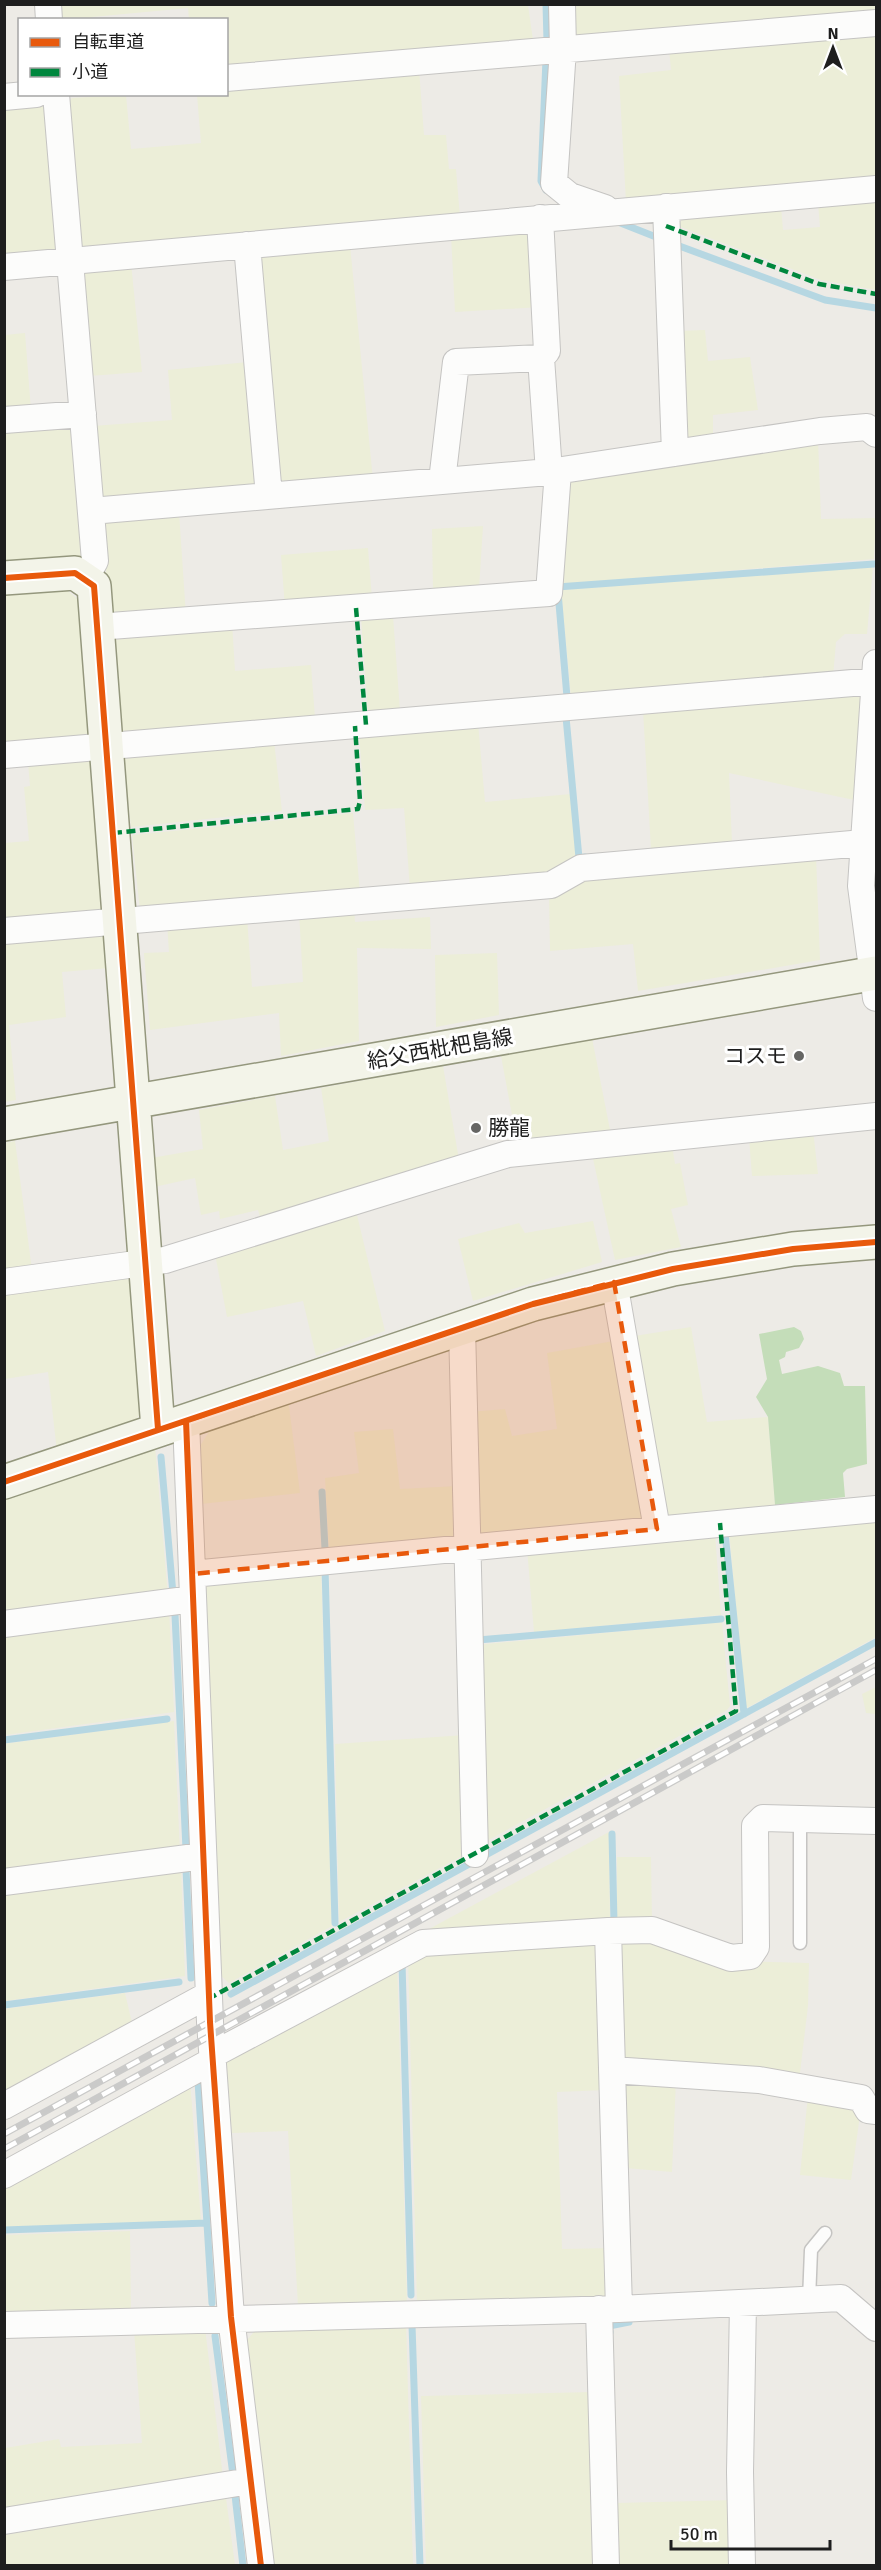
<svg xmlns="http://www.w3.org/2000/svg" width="881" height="2570" font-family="Signika,'Noto Sans JP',sans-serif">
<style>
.farmland{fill:#eceed8}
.forest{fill:#c4ddb9}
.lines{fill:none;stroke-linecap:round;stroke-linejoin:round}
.stream{stroke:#b6d7e2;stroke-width:7}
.lane-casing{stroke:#c5c4c2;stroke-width:15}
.street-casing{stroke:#c5c4c2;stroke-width:28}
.secondary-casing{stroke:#94977d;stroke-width:36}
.lane{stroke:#fcfcfb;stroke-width:12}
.street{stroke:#fcfcfb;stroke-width:26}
.secondary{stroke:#f3f4e9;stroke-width:33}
.rail-casing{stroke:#cacac9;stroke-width:7}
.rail{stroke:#fff;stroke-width:4.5;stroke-dasharray:14;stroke-linecap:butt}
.quiet{stroke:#00873e;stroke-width:4.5;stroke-dasharray:9 4.5;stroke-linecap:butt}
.cycleway-casing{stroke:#fff;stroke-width:10}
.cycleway{stroke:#e8590c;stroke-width:6}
.marked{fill:#e8590c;fill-opacity:0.2;stroke:#e8590c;stroke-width:4.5;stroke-dasharray:12 8;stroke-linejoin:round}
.poi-dot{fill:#666664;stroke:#fff;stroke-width:2}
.labels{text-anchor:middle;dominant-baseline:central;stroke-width:6;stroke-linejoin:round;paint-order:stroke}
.street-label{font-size:21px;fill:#1e1e1e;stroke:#fff}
.poi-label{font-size:21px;fill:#1e1e1e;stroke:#fff;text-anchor:end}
</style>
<rect width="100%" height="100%" fill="#edebe6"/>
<!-- farmland -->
<path class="farmland" d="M58,5H528L533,40L227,69L226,20L189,19L188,8L92,17V19H59Z
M568,5H876V12L572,38Z
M876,31V179L626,202L619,76L671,70L669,49Z
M419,69L424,135H446L449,169H456L460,217L84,249L77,242L66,106L72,98L126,95L131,149L201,143L197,95L226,94L227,85Z
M41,102L47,107L60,244L54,252L5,256V105Z
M876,198V290L821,280L678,226L685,214L781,207L783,230L820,227L818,203Z
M537,227L541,307L455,312L451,235Z
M350,245L373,480L282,487L272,479L256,259L263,252Z
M131,263L142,372L89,376L81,274L87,266Z
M705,330L708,361L750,357L758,410L713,415V440L681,438L677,331Z
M25,333L31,411L5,413V335Z
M248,362L257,483L253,489L108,502L100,496L93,426L172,420L168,370Z
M70,426L76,433L86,549L79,558L5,564V431Z
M818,439L821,519L876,518L874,559L562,584L569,479Z
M179,512L186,616L110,615L102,527L109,518Z
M483,526L479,589L433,593L432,529Z
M368,548L372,599L285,607L281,555Z
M873,567L867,634H845L836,642L833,677L571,697L561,590Z
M64,588L79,600L89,733L83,740L5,746V593Z
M393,616L400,711L368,713L361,618Z
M232,622L235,671L311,665L315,718L125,733L118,728L112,639L119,633Z
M858,690L863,695L854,800L729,773L732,843L651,849L643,710Z
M478,723L485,802L571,794L577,861L545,878L410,889L404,808L365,810L359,734Z
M274,741L282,811L131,827L123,754Z
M85,757L92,762L105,907L99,915L5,923V843L29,841L24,787L30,786L28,762Z
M353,813L360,893L140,911L132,835Z
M816,855L820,960L638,991L633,944L550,951L549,893L585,874Z
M354,908L355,922L430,917L431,949L357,948L359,1041L281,1056L279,1013L150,1030L144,953L169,952L167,923L247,917L252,987L303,982L299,912Z
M101,933L106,939L109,968L62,972L66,1017L9,1025L16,1100L5,1102V940Z
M497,953L499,1015L436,1027L435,955Z
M592,1038L611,1135L518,1147L501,1056Z
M443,1066L459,1160L261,1220L258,1210L220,1219L219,1211L201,1215L195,1178L154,1187L151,1158L203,1149L199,1110L275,1096L283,1150L329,1141L321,1088Z
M813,1130L818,1174L752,1176L749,1137Z
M15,1141L32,1270L5,1274V1143Z
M672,1145L675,1164L680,1163L688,1205L671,1209L681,1247L615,1260L592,1154Z
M356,1211L385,1331L316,1356L303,1301L227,1317L215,1254Z
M593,1221L602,1262L473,1301L458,1239L519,1223L525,1233Z
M121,1275L133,1283L144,1406L133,1426L57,1452L48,1372L5,1379V1291Z
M691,1327L707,1422L768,1417L775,1505L663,1516L628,1337Z
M619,1340L647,1524L480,1539L470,1412L505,1409L512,1436L557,1429L547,1353Z
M288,1398L300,1493L201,1504L200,1446L214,1424Z
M393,1429L400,1489L458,1486L460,1532L452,1541L329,1552L325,1478L359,1473L354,1432Z
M155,1446L168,1597L5,1617L4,1496Z
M876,1514V1637L745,1709L729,1529Z
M715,1533L721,1615L534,1632L527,1548Z
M321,1567L332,1926L229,1983L220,1975L203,1588L218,1576Z
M169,1609L174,1712L5,1735L4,1631Z
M722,1622L730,1706L727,1710L483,1843L476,1645Z
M876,1687V1714L866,1713L862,1694Z
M174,1721L180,1853L5,1875L4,1744Z
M465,1735L464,1855L339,1922L335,1744Z
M609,1832L610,1923L429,1936V1929Z
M617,1857H651L652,1922L617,1923Z
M181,1869L185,1976L5,2001L4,1889Z
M596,1938L607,2090L557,2092L562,2249L611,2248L607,2298L417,2304L408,1955Z
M619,1938H658L728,1961L809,1963L808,2006L799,2081L622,2064Z
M397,1959L407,2304L298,2306L288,2131L232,2133L226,2062Z
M125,1993L133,2027L5,2099L4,2009Z
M623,2079L676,2080L672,2172L626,2168Z
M190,2080L201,2221L5,2227L4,2182Z
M808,2095L855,2102L860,2115L851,2180L800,2175Z
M130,2231L131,2314L5,2318L4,2235Z
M406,2322L413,2565H273L247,2340L259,2326Z
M205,2328L223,2477L5,2513V2448L59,2439L61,2447L142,2443L134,2330Z
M594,2392L598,2565H426L421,2396Z
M226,2498L235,2565H5V2535Z
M736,2500L738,2565H618L616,2503Z"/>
<!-- forest -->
<path class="forest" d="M794,1327L801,1331L804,1339L799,1348L786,1352L785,1357L779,1360L782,1374L818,1366L840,1373L844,1386H865L867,1464L847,1469L843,1473L845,1497L775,1505L768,1417L756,1397L767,1379L759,1334Z"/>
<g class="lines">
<!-- stream -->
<path class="stream" d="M546,4L547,41
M546,190L541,181L546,59
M618,222L661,239
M674,244L825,300L876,308
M557,587L874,564
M558,592L567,697
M566,717L579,858L585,857
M161,1457L173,1594
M322,1492L325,1549
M725,1533L744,1714
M325,1568L335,1923
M175,1615L186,1849
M478,1640L721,1619
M4,1740L167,1719
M612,1834L614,1922
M186,1869L191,1978
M402,1962L411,2295
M231,1994L876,1642
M4,2005L179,1982
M198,2081L212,2303
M4,2230L207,2223
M412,2325L420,2566
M610,2332L609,2326L629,2322L628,2317
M215,2336L233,2475
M235,2495L243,2566"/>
<!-- lane casing -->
<g class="lane-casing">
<path id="lane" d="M800,1943V1819
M809,2300L811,2250L825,2233"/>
</g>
<!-- street casing -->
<g class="street-casing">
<path id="street" d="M48,4L49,20
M562,4L563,49L554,183L570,196L605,208
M226,78L876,23
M56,94L95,561L86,577
M4,97L36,94
M666,207L675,453
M540,218L547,351L541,358L549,472
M247,245L269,496
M4,267L876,189
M4,420L83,414
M442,481L456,362L541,358
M91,511L549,472L820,431L867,427L876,434
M97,627L549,593L558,471
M876,663L861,886L876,998
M4,755L876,681
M4,931L551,885L581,868L863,843
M4,1282L165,1260L508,1154L876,1116
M614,1282L657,1529
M462,1327L475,1854
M186,1421L210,2022L231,2317L261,2566
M192,1574L876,1509
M4,1624L193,1599
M4,1882L203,1856
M212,2055L423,1943L608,1931
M612,2070L759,2080L861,2098L868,2110L876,2111
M4,2106L208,1995
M4,2175L212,2061
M599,2309L606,2566
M619,2309L608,1931L652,1930L731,1958L750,1956L756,1947L755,1826L763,1818L876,1821
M4,2325L619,2309L841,2298L876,2328
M4,2521L250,2481
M742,2566L740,2472L743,2303"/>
</g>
<!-- secondary casing -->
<g class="secondary-casing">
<path id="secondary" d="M4,578L75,573L94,586L158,1429
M4,1124L876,973
M4,1482L533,1304L673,1269L793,1249L876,1242"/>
</g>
<!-- lane -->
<use href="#lane" class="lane"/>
<!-- street -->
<use href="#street" class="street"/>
<!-- secondary -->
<use href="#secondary" class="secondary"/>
<!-- rail casing -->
<g class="rail-casing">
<path id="rail" d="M4,2134L876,1659
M4,2149L876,1670"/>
</g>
<!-- rail -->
<use href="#rail" class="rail"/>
<!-- quiet -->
<path class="quiet" d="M666,226L819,284L876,294
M356,608L366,725
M113,833L358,809L360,801L355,726
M208,1999L736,1711L720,1523"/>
<!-- cycleway casing -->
<g class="cycleway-casing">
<path id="cycleway" d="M4,578L75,573L94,586L158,1429
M186,1421L210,2022L231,2317L261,2566
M4,1482L533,1304L673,1269L793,1249L876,1242"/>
</g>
<!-- cycleway -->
<use href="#cycleway" class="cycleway"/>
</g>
<!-- marked area -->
<path class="marked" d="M614,1282L657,1529L192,1574L186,1421L533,1304Z"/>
<!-- markers -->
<g class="poi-dot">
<circle cx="799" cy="1056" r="6"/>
<circle cx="476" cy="1128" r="6"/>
</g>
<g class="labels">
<!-- street labels -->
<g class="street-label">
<text transform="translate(440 1049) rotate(-10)">給父西枇杷島線</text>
</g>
<!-- poi labels -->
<g class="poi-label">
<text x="787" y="1056">コスモ</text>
<text x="488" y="1128" text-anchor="start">勝龍</text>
</g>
</g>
<!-- border -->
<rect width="881" height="2570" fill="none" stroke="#1e1e1e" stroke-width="12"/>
<!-- legend -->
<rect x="18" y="18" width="210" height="78" fill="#ffffff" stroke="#a5a5a5" stroke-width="1.5"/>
<rect x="30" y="38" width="30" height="9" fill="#e8590c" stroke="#a5a5a5" stroke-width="1.5"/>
<text x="72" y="48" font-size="18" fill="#1e1e1e">自転車道</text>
<rect x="30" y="68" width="30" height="9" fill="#00873e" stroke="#a5a5a5" stroke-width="1.5"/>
<text x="72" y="78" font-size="18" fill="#1e1e1e">小道</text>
<!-- north arrow -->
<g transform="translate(833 48)" stroke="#ffffff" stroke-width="4.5" paint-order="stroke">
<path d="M0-4.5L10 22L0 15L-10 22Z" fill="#1e1e1e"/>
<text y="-9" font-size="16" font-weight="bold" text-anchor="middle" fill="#1e1e1e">N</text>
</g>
<!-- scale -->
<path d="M671 2540v9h159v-9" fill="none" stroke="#1e1e1e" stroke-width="3"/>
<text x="680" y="2540" font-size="18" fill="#1e1e1e" stroke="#ffffff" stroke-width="4.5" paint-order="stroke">50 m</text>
</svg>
